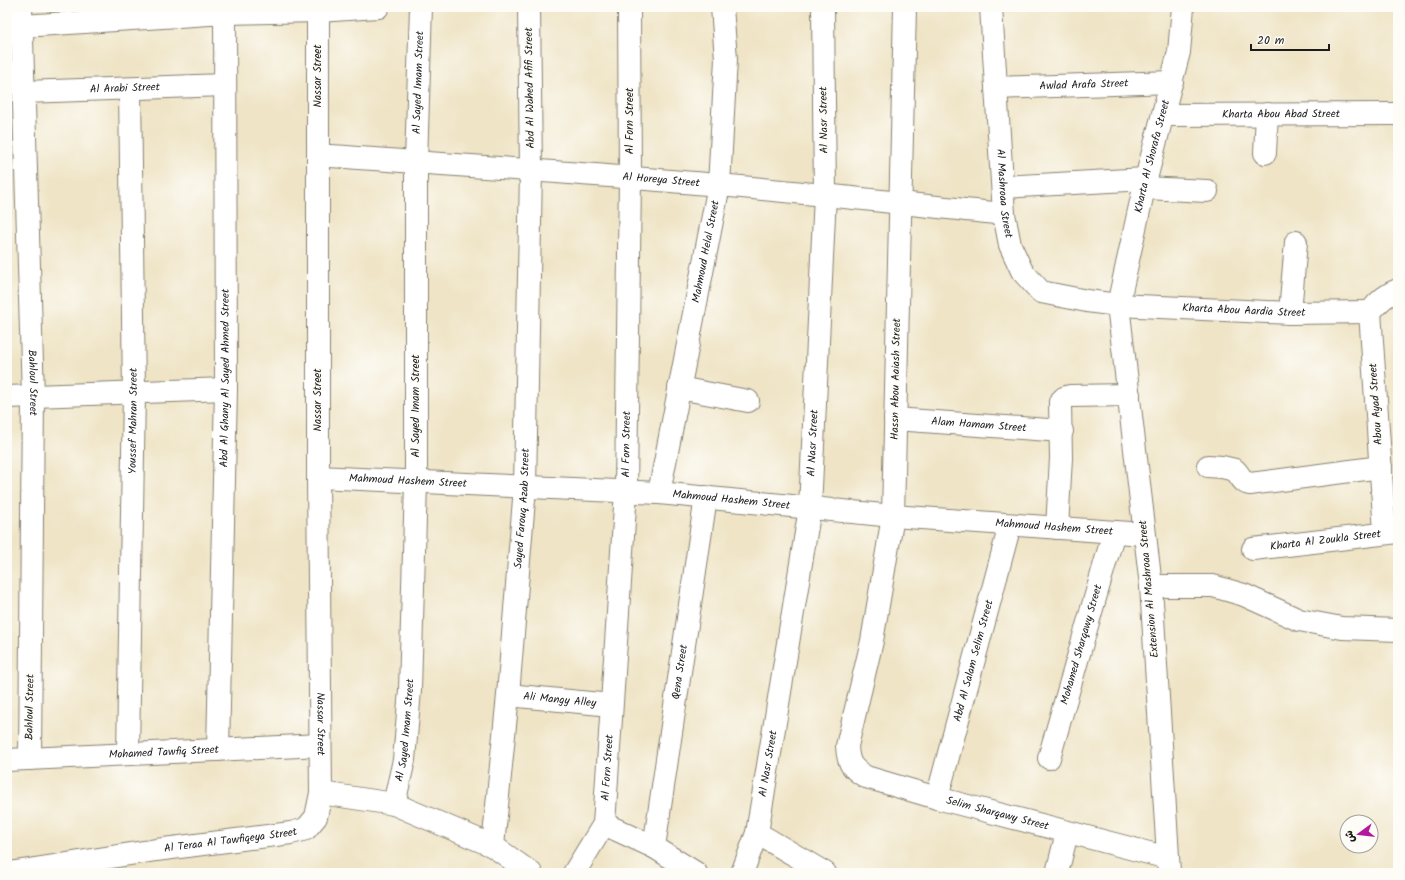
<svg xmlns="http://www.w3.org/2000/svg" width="1405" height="880" font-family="Kalam,'Playpen Sans Arabic',sans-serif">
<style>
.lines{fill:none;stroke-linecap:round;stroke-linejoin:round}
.minor-casing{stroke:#868071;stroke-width:24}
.minor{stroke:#fff;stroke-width:22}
.labels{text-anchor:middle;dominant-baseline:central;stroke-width:3.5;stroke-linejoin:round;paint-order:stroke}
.street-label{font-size:11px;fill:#1c1c1c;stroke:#fdfcf7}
</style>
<rect width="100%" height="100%" fill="#fdfcf7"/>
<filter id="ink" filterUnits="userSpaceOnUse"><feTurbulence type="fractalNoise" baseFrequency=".025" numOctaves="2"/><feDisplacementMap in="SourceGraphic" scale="8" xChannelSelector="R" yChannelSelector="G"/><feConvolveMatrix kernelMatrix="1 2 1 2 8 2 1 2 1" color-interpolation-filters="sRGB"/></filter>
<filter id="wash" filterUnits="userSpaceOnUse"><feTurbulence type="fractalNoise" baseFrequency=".012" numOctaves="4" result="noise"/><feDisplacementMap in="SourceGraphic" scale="16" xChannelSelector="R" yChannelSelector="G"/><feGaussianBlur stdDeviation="0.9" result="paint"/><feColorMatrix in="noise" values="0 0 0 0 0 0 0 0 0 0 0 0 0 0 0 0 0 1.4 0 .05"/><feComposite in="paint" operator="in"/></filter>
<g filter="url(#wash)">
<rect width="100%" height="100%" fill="#efe4c6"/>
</g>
<g filter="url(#ink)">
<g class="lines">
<!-- minor casing -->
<g class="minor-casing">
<g id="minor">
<path id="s1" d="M21,7L33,396L30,759"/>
<path id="s2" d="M318,7V477L321,793"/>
<path id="s3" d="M905,7L893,516L872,641L847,746C848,763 851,768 866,777L937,798L1168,858"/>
<path id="s4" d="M991,7L1004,214L1010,245L1022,271L1041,292L1087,301L1118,305L1290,313L1370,312"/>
<path d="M22,26L225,13L318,11L378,7"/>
<path id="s5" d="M996,88L1172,82"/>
<path id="s6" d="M24,92L225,85"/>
<path id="s7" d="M1164,115L1398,114"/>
<path d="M1265,153L1267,114"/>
<path id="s8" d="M318,155C451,165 585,173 718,185C814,193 909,204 1004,214"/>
<path d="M1003,187L1146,179"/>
<path d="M1145,188L1207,191"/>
<path d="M1290,313L1296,242"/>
<path d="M679,388L748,401"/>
<path d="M7,397L226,389"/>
<path id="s9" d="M895,419L1062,431"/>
<path d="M1208,466L1222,467L1235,470C1241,476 1242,483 1250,484L1381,467"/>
<path id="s10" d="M318,477L659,493L893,516L1144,534"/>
<path id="s11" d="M659,493L719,185L726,59L722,7"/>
<path d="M1057,528L1061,458L1060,402L1064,398L1070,396L1129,395"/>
<path d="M1385,532L1370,312C1378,302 1386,294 1398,290"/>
<path id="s12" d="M1253,549L1398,532"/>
<path d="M1151,586H1213L1244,595L1299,620L1342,628L1398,630"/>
<path id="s13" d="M508,695L611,705"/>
<path id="s14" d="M218,750L226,389L225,7"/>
<path id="s15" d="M128,754L134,393L130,89"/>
<path id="s16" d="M1049,758L1114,532"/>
<path id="s17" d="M7,760L320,745"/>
<path id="s18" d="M937,798L1010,525"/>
<path id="s19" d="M394,804L404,760L410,690L416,483V162L421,7"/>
<path d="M604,824L654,847L696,873"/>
<path d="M757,833L825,873"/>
<path id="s20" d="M493,846L508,695L525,487L531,170L529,7"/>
<path id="s21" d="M654,847L706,497"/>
<path id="s22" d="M1169,872L1151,586L1118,305L1146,179L1179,52L1183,7"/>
<path id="s23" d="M9,873L156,850L291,833L306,829L316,817L321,793L394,804L493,846L531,873"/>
<path id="s24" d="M574,873L604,824L626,491L630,177L629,7"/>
<path id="s25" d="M742,873L757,833L810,508L825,195L823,7"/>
<path d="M1057,873L1067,833"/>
</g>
</g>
<!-- minor -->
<use href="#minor" class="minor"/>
</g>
</g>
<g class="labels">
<!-- street labels -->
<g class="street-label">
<text transform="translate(318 76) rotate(-90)">Nassar Street</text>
<text stroke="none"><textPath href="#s19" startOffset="723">Al Sayed Imam Street</textPath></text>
<text stroke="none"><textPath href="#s5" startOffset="88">Awlad Arafa Street</textPath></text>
<text transform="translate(530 88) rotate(-91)">Abd Al Wahed Afifi Street</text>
<text stroke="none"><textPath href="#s6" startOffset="101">Al Arabi Street</textPath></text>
<text stroke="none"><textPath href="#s7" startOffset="117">Kharta Abou Abad Street</textPath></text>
<text transform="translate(824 120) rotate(-91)">Al Nasr Street</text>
<text transform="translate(630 121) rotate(-90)">Al Forn Street</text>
<text stroke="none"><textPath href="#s22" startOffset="722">Kharta Al Shorafa Street</textPath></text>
<text stroke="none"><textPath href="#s8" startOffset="344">Al Horeya Street</textPath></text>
<text stroke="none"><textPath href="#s4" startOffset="187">Al Mashroaa Street</textPath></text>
<text stroke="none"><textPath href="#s11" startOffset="246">Mahmoud Helal Street</textPath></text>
<text stroke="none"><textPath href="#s4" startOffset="500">Kharta Abou Aardia Street</textPath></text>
<text stroke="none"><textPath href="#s14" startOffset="372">Abd Al Ghany Al Sayed Ahmed Street</textPath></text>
<text transform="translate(896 379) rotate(-89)">Hassn Abou Aaiash Street</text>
<text stroke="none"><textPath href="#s1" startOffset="376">Bahloul Street</textPath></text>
<text transform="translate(318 400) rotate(-90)">Nassar Street</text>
<text transform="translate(1376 404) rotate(-94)">Abou Ayad Street</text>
<text transform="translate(416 406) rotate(-90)">Al Sayed Imam Street</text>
<text stroke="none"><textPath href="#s15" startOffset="333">Youssef Mahran Street</textPath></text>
<text stroke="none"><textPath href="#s9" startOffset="84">Alam Hamam Street</textPath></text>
<text stroke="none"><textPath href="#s25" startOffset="437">Al Nasr Street</textPath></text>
<text stroke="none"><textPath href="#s24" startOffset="438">Al Forn Street</textPath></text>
<text stroke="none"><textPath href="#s10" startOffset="90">Mahmoud Hashem Street</textPath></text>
<text stroke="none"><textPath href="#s10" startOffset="414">Mahmoud Hashem Street</textPath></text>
<text stroke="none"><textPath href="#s20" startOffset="339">Sayed Farouq Azab Street</textPath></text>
<text stroke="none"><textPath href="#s10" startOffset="738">Mahmoud Hashem Street</textPath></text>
<text stroke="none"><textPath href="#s12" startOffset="73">Kharta Al Zoukla Street</textPath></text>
<text transform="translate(1149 589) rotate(-95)">Extension Al Mashroaa Street</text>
<text stroke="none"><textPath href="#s16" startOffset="118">Mohamed Sharqawy Street</textPath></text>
<text stroke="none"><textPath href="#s18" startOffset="142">Abd Al Salam Selim Street</textPath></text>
<text stroke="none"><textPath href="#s21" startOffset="177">Qena Street</textPath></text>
<text stroke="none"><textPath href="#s13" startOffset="52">Ali Mangy Alley</textPath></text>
<text transform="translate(30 707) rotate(-89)">Bahloul Street</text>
<text stroke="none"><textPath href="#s2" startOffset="717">Nassar Street</textPath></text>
<text stroke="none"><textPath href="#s19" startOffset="75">Al Sayed Imam Street</textPath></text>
<text stroke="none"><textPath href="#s17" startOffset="157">Mohamed Tawfiq Street</textPath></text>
<text stroke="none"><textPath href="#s25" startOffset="113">Al Nasr Street</textPath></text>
<text stroke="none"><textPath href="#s24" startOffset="114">Al Forn Street</textPath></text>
<text stroke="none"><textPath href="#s3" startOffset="919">Selim Sharqawy Street</textPath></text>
<text stroke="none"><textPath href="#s23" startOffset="224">Al Teraa Al Tawfiqeya Street</textPath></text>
</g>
</g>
<!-- margin -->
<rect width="1405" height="880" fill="none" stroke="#fdfcf7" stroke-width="24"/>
<!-- north arrow -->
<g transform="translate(1359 834) rotate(255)"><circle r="19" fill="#fdfcf7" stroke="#a3a29f"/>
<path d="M0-3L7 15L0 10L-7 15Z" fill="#b5179e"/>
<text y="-6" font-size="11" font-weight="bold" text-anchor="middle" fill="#1c1c1c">ش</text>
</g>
<!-- scale -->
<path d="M1251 44v6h78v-6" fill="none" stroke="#1c1c1c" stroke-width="2"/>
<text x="1257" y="44" font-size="12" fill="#1c1c1c" stroke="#fdfcf7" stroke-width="3" paint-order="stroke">20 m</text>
</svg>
